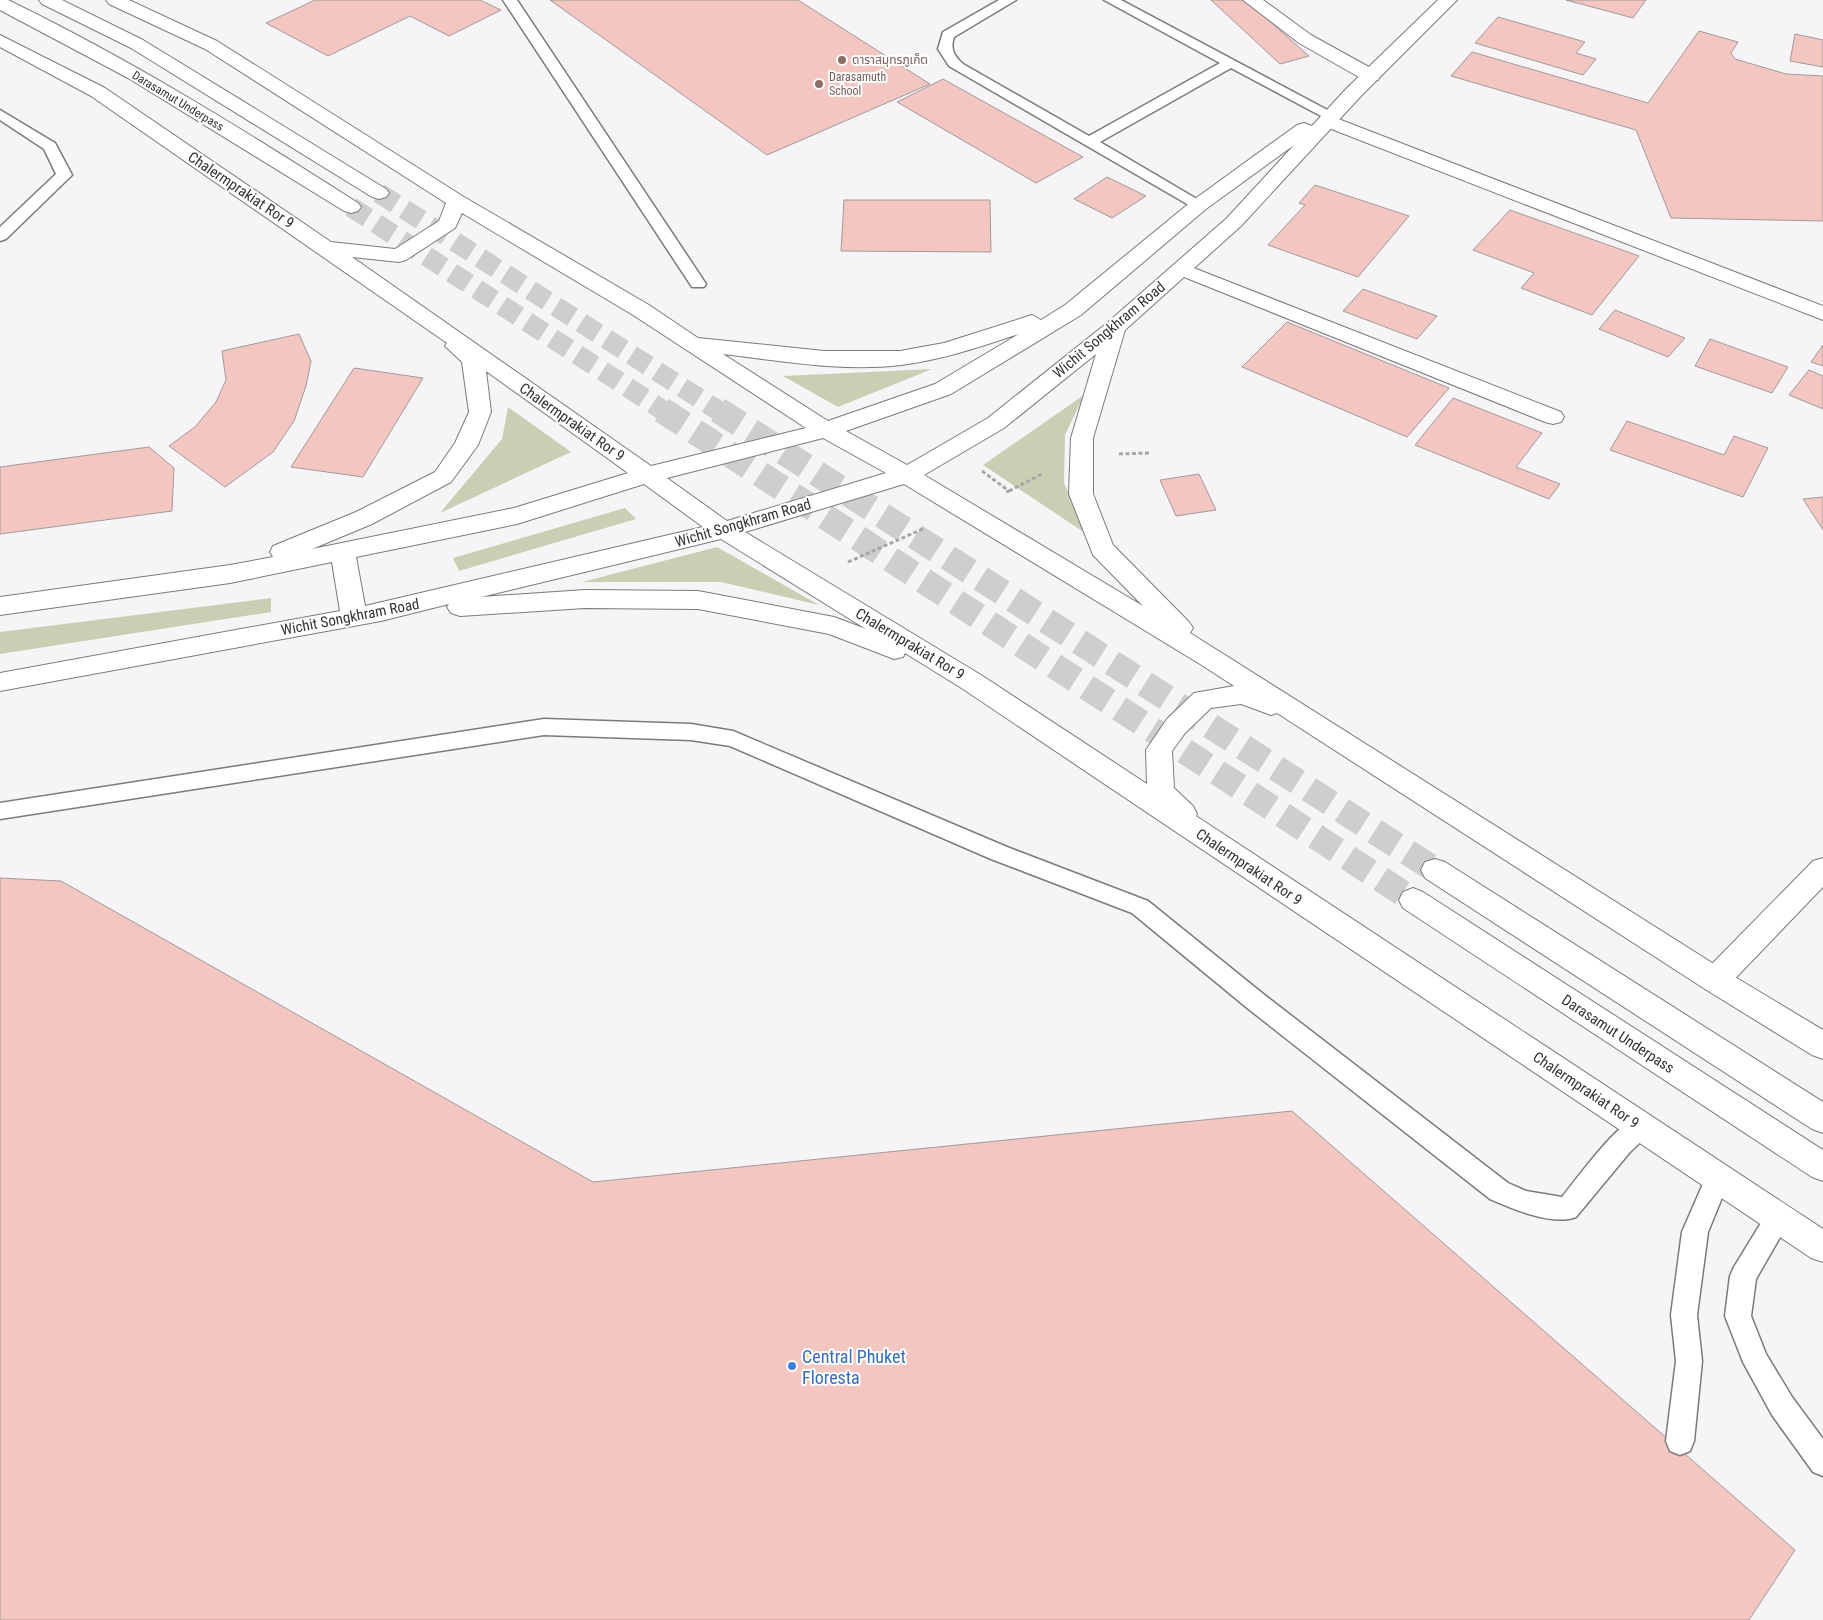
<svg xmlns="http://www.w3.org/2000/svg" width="1823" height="1620" font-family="'Roboto Condensed','Noto Sans Thai',sans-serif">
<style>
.green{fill:#cbceb3}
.building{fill:#f3c6c1;stroke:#9f9b9a}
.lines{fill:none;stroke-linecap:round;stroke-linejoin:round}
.secondary-tunnel-far1{stroke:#cfcdd0;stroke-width:20;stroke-dasharray:20 10;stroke-linecap:butt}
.secondary-tunnel{stroke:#cfcdd0;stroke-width:26;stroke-dasharray:26 13;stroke-linecap:butt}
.lane-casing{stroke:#7c7a7d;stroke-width:3}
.street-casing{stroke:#7c7a7d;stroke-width:2}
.secondary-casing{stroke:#7c7a7d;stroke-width:2}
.path{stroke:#a7a5a8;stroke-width:3;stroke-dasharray:4 2.5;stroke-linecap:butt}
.lane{fill:#fff;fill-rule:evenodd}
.street{fill:#fff;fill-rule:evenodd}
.secondary{fill:#fff;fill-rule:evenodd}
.education-dot{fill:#8d6e63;stroke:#fff;stroke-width:2}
.shop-dot{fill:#3f7fe0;stroke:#fff;stroke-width:2}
.labels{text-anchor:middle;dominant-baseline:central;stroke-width:4;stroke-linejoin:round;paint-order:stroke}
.far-education-label{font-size:12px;fill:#785e54;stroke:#fff;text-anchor:start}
.far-street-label{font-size:12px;fill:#343335;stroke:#fff}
.street-label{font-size:15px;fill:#343335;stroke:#fff}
.near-shop-label{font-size:18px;fill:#366cbe;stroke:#fff;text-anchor:start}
</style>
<rect width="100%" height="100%" fill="#f6f4f7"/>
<!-- green -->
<path class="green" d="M932,369L838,407L783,376Z
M1084,395L1065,435L1064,483L1088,535L983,465Z
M508,407L571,452L440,513L502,439Z
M625,508L636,519L459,571L453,558Z
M717,547L819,605L721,582H582Z
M271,598V612L0,654V632Z"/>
<!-- building -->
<path class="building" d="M315,0H480L501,10L449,36L410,16L328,56L266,23Z
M550,0H798L930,84L767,155Z
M1211,0H1246L1309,56L1280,64Z
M1566,0H1646L1633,18Z
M1498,17L1585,42L1576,53L1596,59L1583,75L1475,43Z
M1699,31L1738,42L1731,53L1735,59L1786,74L1823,76V221L1671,218L1636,130L1451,76L1472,52L1648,103Z
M1795,34L1823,40V67L1790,61Z
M943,79L1083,157L1036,183L897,102Z
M1107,177L1146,196L1112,218L1074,199Z
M1315,185L1409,216L1358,277L1268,245L1305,205L1299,203Z
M844,200H990L991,252L841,251Z
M1510,210L1639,256L1592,315L1521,288L1534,273L1473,250Z
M1363,289L1437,316L1417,339L1343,311Z
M1615,310L1685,338L1668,357L1599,329Z
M1287,322L1449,388L1407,437L1242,367Z
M299,334L311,361L306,386L294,421L273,452L225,487L169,446L195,427L216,402L226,380L222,351Z
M1710,339L1788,367L1772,393L1695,366Z
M1823,345V366L1811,362Z
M354,368L423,378L363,477L291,467Z
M1809,370L1823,376V409L1789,395Z
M1453,398L1542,433L1516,467L1560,484L1549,499L1415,445Z
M1627,421L1724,455L1734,436L1768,448L1743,497L1610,450Z
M149,447L174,468L172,511L0,534V467Z
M1199,474L1216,510L1176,516L1160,480Z
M1823,497V530L1803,499Z
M0,878L61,881L593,1182L1292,1111L1795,1550L1749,1620H0Z"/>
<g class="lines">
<!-- secondary-tunnel-far1 -->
<path class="secondary-tunnel-far1" d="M379,193L719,411
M351,207L664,411"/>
<!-- secondary-tunnel -->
<path class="secondary-tunnel" d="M662,410L1413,900
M718,410L1435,870"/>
<!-- lane casing -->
<g class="lane-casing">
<path id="lane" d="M503,0H517L706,284L704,287H692Z
M999,0H1016L954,37C950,49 954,56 963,64L1089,136L1220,63L1104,0H1121L1333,113L1331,116H1321L1231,68L1100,142L1207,205L1204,208H1194L949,66L938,49L943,32Z
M0,110L55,143L72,175L6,239L0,241V227L56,174L44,149L0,120Z
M544,719L691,724L733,731L1007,847L1148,901L1262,993L1508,1183L1526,1191L1562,1197C1580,1175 1615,1125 1640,1115L1649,1118L1652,1126L1649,1134L1630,1152L1576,1217C1552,1226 1513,1209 1490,1199L1246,1007L1132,913L991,859L730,746L691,740L544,735L0,819V803Z
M1718,1167L1727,1170L1730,1178L1708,1232L1697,1315L1702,1361L1694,1441L1690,1451L1680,1455L1670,1451L1666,1441L1676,1361L1671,1315L1682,1232L1709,1170Z
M1778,1206L1787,1210L1791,1218L1756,1279L1751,1316L1766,1354L1792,1397L1823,1439V1476L1813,1472L1772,1415L1743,1362L1725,1316L1730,1276L1734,1267L1769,1210Z"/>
</g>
<!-- street casing -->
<g class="street-casing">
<path id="street" d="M1243,0H1263L1311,35L1378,72L1380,76L1378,80H1364L1299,43Z
M1328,115L1823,306V320L1321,125L1318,121L1321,117Z
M1181,263L1561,412L1564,417L1561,422L1553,424L1545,422L1174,273L1171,269L1174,265Z
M1823,858V887L1725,989L1715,992L1705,989L1700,980L1705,971L1813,861Z"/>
</g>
<!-- secondary casing -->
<g class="secondary-casing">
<path id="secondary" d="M0,0H8C130,59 244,130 358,203L361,207L358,211L351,213L344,211L128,78L0,10Z
M39,0H62L143,40L386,189L389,193L386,197L379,199L372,197L131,48L42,4Z
M106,0H129L217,41L464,197L649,305L698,338L824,351H900L944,343L1032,315L1041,320L1065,305L1192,201L1297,125L1304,123L1312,126L1346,89L1438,0H1457L1360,97L1241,226L1125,330L1093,438V494L1113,545L1189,622L1193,628L1190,633L1725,971L1823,1030V1059L1812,1055L1705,989L1277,713L1271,715L1241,704L1211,708L1185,733L1172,751L1174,788L1193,806L1197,814L1196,816L1823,1229V1262L1811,1258L963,689L905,653L903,657L894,659L829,634L698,609L585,608L460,616L451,613L447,607L449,604L381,621L0,691V673L340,611L332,562L230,583L0,615V597L230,565L273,557L270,552L273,546L356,512L435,472L455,443L469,412L462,362L445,346L447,343L91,96L0,47V35L105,88L331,242L395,249L439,221L446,203L205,49L109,4ZM1294,145L1227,218L1107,323L988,418L907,465L846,431L951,394L1081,315L1206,209ZM462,213L633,315L806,428L651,466L352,257L399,262L406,260L455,228ZM1019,334L935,384L828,421L723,354C782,361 842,372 901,365C942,360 980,347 1019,334ZM1096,354L1071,438L1069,494L1093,555L1143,606L924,475L1004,428ZM486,371L628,473L514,508L312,549L372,524L451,482L478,445L491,412ZM823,438L886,473L727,521L667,478ZM644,484L703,527L365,606L356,557L517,524ZM904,484L1200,664L1234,686L1194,693L1167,719L1146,750L1147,784L981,675L745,532ZM721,539L866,629L834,617L698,591L585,590L481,597Z
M1435,859L1445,862L1823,1102V1133L1812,1129L1425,878L1421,870L1425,862Z
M1413,888L1423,892L1823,1150V1181L1812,1177L1403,908L1399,900L1403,892Z"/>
</g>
<!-- path -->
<path class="path" d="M1119,454L1149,453
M982,471L1009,491L1006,492
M1009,491L1042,474
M848,562L925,528"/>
<!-- lane -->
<use href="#lane" class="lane"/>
<!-- street -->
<use href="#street" class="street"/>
<!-- secondary -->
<use href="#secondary" class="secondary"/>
</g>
<!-- markers -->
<g class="education-dot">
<circle cx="842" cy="60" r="5"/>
<circle cx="819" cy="84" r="5"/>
</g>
<circle class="shop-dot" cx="792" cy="1366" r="5"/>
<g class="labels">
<!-- far-education labels -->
<g class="far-education-label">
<text x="852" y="60">ดาราสมุทรภูเก็ต</text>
<text x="829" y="77">Darasamuth<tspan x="829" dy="14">School</tspan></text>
</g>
<!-- far-street labels -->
<g class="far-street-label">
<text transform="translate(178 101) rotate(31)">Darasamut Underpass</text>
</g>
<!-- street labels -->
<g class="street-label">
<text transform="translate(241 190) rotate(34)">Chalermprakiat Ror 9</text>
<text transform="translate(1109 330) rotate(-40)">Wichit Songkhram Road</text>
<text transform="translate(572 422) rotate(35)">Chalermprakiat Ror 9</text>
<text transform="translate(743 523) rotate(-16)">Wichit Songkhram Road</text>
<text transform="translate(350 617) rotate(-11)">Wichit Songkhram Road</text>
<text transform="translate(910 644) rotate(31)">Chalermprakiat Ror 9</text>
<text transform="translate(1249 867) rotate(34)">Chalermprakiat Ror 9</text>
<text transform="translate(1618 1034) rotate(33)">Darasamut Underpass</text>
<text transform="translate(1586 1090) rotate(34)">Chalermprakiat Ror 9</text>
</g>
<!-- near-shop labels -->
<g class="near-shop-label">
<text x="802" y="1356">Central Phuket<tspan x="802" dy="21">Floresta</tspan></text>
</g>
</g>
</svg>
